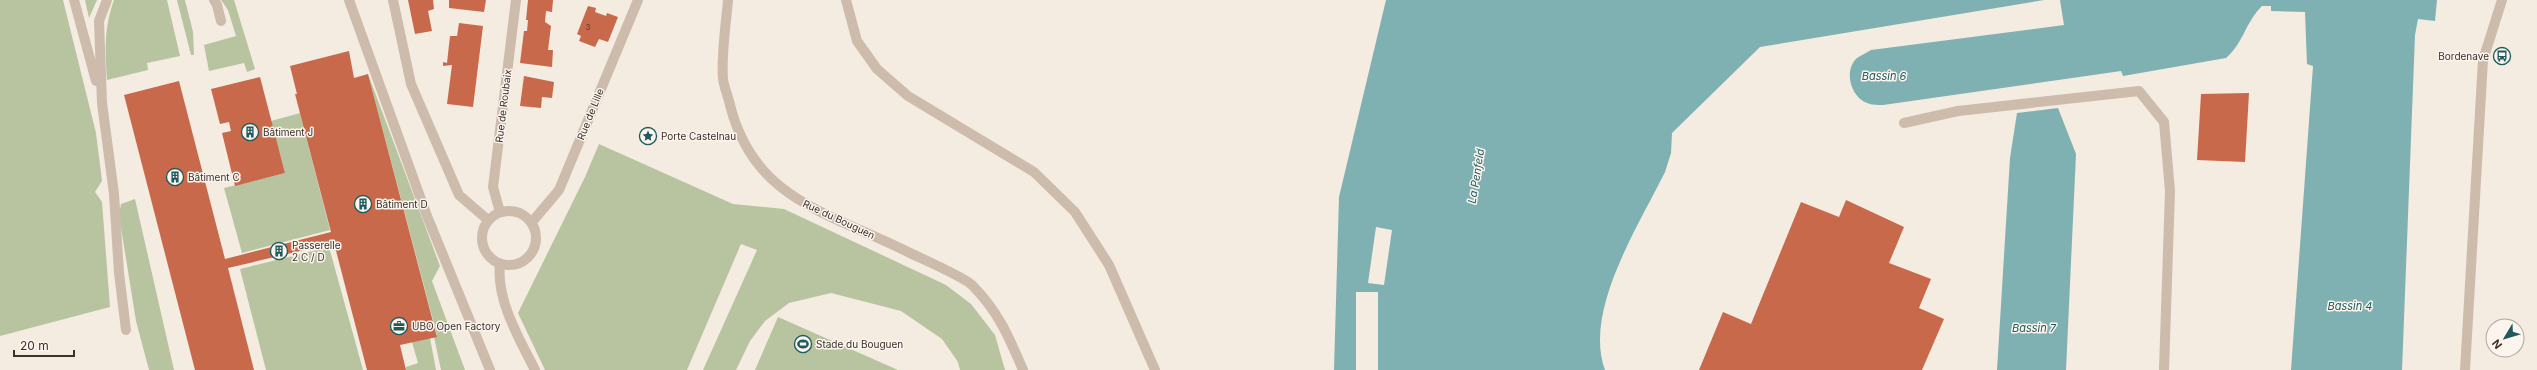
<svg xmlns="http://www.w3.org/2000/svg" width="2537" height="370" font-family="Inter,sans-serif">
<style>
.green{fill:#b8c4a0}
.water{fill:#7fb0b2}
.pier{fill:#f4ebe1}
.building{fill:#c8694b}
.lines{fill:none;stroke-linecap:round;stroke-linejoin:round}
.service{stroke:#cdbbac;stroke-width:10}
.minor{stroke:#cdbbac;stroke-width:10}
.tertiary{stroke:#cdbbac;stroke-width:10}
.labels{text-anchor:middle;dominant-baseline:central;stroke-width:3;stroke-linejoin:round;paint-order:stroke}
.number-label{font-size:8px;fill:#5e3e33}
.poi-label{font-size:10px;fill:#3b302b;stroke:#fbf5ee;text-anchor:start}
.street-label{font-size:10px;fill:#3b302b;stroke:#fbf5ee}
.water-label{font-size:11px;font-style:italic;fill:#1f5a5e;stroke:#fbf5ee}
</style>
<rect width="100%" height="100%" fill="#f4ebe1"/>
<!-- green -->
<path class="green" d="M0,0H63L96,133L102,181L95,192L102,202L110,307L0,336Z
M85,0H97L89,18Z
M114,0H167L180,56L147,63L148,70L107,80C105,52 104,27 114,0Z
M177,0H185L193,32L194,55H191Z
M221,0H234L255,69L247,72L244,63L209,71L204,45L236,36L228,10Z
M368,74L440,266L432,281L465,370H441L434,337L437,335Z
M300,113L330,230L242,253L224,188L285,173L271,121Z
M599,144L733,204L784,209L946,285L971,304L995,335L1005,370H960L958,362L942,339L901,311L831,293L789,303L765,321L750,341L736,370H703L757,250L741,244L687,370H545L518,313L585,177Z
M135,199L174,370H149L136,321L119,215L121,204Z
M329,247L363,370H266L240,269Z
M778,317L898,370H755Z
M430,338L436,370H406V367L418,363L412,342Z"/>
<!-- water -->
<path class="water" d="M1386,0H2044L1760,47L1672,133L1671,153L1665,172C1639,225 1583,311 1605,370H1334L1339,197Z
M2060,0H2437L2435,21L2418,19L2415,35L2402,370H2291L2313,66L2307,64L2305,12L2271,11V6H2262C2246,21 2243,44 2226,58L2123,76L2121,71L1883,105C1878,105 1872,105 1867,103C1851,97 1843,71 1857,58C1861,55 1867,53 1871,50L2064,25Z
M2058,108L2076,154L2066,370H1997L2010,158L2017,113Z"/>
<!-- pier -->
<path class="pier" d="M1376,227L1392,230L1384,285L1368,283Z
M1356,292H1378V370H1356Z"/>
<!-- building -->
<path class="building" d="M408,0H433L434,9L428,11L432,31L415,34Z
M449,0H486L484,12L449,8Z
M528,0H553L552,12L546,11L545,22L551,26L548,50H553L552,67L520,63L524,31H527L528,20H526Z
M588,6L596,8L595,12L606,16L607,13L618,17L608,42L599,39L595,47L579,41L581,36L577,34Z
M459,23L483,26L473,107L447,104L452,65L443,66V62L447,63L450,36H457Z
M349,51L354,78L368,74L437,337L400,345L406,370H367L334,243L228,268L254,370H195L124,95L179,81L225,259L331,232L295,94H297L290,66Z
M524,76L554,82L552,98L542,97L541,108L520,106Z
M260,77L285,173L235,186L222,133L231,131L229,122L220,124L211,89Z
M2249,93L2245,162L2197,160L2201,94Z
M1846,200L1904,227L1889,263L1931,279L1919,308L1944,319L1922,370H1699L1723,312L1751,324L1801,202L1839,217Z"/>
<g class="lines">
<!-- service -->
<path class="service" d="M74,0L96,81
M107,0L99,21L102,103L114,194L119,273L126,330
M214,0L217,5L221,21
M349,0L427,216L490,370
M846,0L857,41L877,69L908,96L1034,172L1075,212L1109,265L1155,370
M1904,123L1958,111L2139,91L2164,122L2170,191L2164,370
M500,264C496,300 519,338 535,370
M2465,370L2483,60L2502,0"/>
<!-- minor -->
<path class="minor" d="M393,0L411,84L459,195L488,220
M482 238a27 27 0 1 1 54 0a27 27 0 1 1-54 0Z
M500,212L493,187L516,0
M532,222L559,190L638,0"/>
<!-- tertiary -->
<path class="tertiary" d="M728,0C726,24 721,55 723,79C724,87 728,96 730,105C754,201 831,213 908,252C922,259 962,276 972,285C998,311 1009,337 1023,370"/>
</g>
<!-- icons -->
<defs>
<g id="bus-ring" transform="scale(0.9)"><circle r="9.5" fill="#fbf5ee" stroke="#1f5a5e" stroke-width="1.5"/><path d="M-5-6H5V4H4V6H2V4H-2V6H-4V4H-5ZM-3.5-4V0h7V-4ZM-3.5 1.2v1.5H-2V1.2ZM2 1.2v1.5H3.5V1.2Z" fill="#1f5a5e"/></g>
<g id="building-ring" transform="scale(0.9)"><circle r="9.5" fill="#fbf5ee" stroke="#1f5a5e" stroke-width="1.5"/><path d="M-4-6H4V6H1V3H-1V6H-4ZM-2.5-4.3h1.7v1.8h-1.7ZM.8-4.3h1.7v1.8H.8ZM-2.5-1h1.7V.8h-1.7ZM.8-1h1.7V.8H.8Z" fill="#1f5a5e"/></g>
<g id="sight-ring" transform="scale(0.9)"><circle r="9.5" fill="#fbf5ee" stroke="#1f5a5e" stroke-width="1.5"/><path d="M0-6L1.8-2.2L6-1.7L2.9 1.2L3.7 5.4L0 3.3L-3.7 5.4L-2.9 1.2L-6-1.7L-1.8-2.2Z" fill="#1f5a5e"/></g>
<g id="office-ring" transform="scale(0.9)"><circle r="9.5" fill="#fbf5ee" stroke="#1f5a5e" stroke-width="1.5"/><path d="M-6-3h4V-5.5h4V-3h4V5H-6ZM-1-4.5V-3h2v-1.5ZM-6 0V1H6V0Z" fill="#1f5a5e"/></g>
<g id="stadium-ring" transform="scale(0.9)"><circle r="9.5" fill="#fbf5ee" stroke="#1f5a5e" stroke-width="1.5"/><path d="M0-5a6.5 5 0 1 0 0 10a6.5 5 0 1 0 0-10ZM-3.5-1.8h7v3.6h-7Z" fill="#1f5a5e"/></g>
</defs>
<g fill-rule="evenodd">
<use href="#bus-ring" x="2502" y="56"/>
<use href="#building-ring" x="250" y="132"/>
<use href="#sight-ring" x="648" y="136"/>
<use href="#building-ring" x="175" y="177"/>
<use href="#building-ring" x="363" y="204"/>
<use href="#building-ring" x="279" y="251"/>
<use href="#office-ring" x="399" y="326"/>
<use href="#stadium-ring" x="803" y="344"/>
</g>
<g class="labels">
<!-- number labels -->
<g class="number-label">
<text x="588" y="27">3</text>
</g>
<!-- poi labels -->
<g class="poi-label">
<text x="2489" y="56" text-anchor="end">Bordenave</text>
<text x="263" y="132">Bâtiment J</text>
<text x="661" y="136">Porte Castelnau</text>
<text x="188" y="177">Bâtiment C</text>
<text x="376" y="204">Bâtiment D</text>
<text x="292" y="245">Passerelle<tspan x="292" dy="12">2 C / D</tspan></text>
<text x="412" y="326">UBO Open Factory</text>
<text x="816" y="344">Stade du Bouguen</text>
</g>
<!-- street labels -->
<g class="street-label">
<text transform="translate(503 106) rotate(-83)">Rue de Roubaix</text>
<text transform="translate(590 114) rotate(-68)">Rue de Lille</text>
<text transform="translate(839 219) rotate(25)">Rue du Bouguen</text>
</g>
<!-- water labels -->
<g class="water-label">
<text x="1884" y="76">Bassin 6</text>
<text transform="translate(1476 176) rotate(-81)">La Penfeld</text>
<text x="2350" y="306">Bassin 4</text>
<text x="2034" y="328">Bassin 7</text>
</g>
</g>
<!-- north arrow -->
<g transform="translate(2505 338) rotate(232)"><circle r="19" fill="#fbf5ee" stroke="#aea6a0"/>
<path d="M0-3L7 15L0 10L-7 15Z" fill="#1f5a5e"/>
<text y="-6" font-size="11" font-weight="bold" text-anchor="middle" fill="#3b302b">N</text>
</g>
<!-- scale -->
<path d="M14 350v6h60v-6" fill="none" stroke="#3b302b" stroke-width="2"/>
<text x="20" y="350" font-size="12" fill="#3b302b" stroke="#fbf5ee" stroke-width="3" paint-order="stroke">20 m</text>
</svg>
